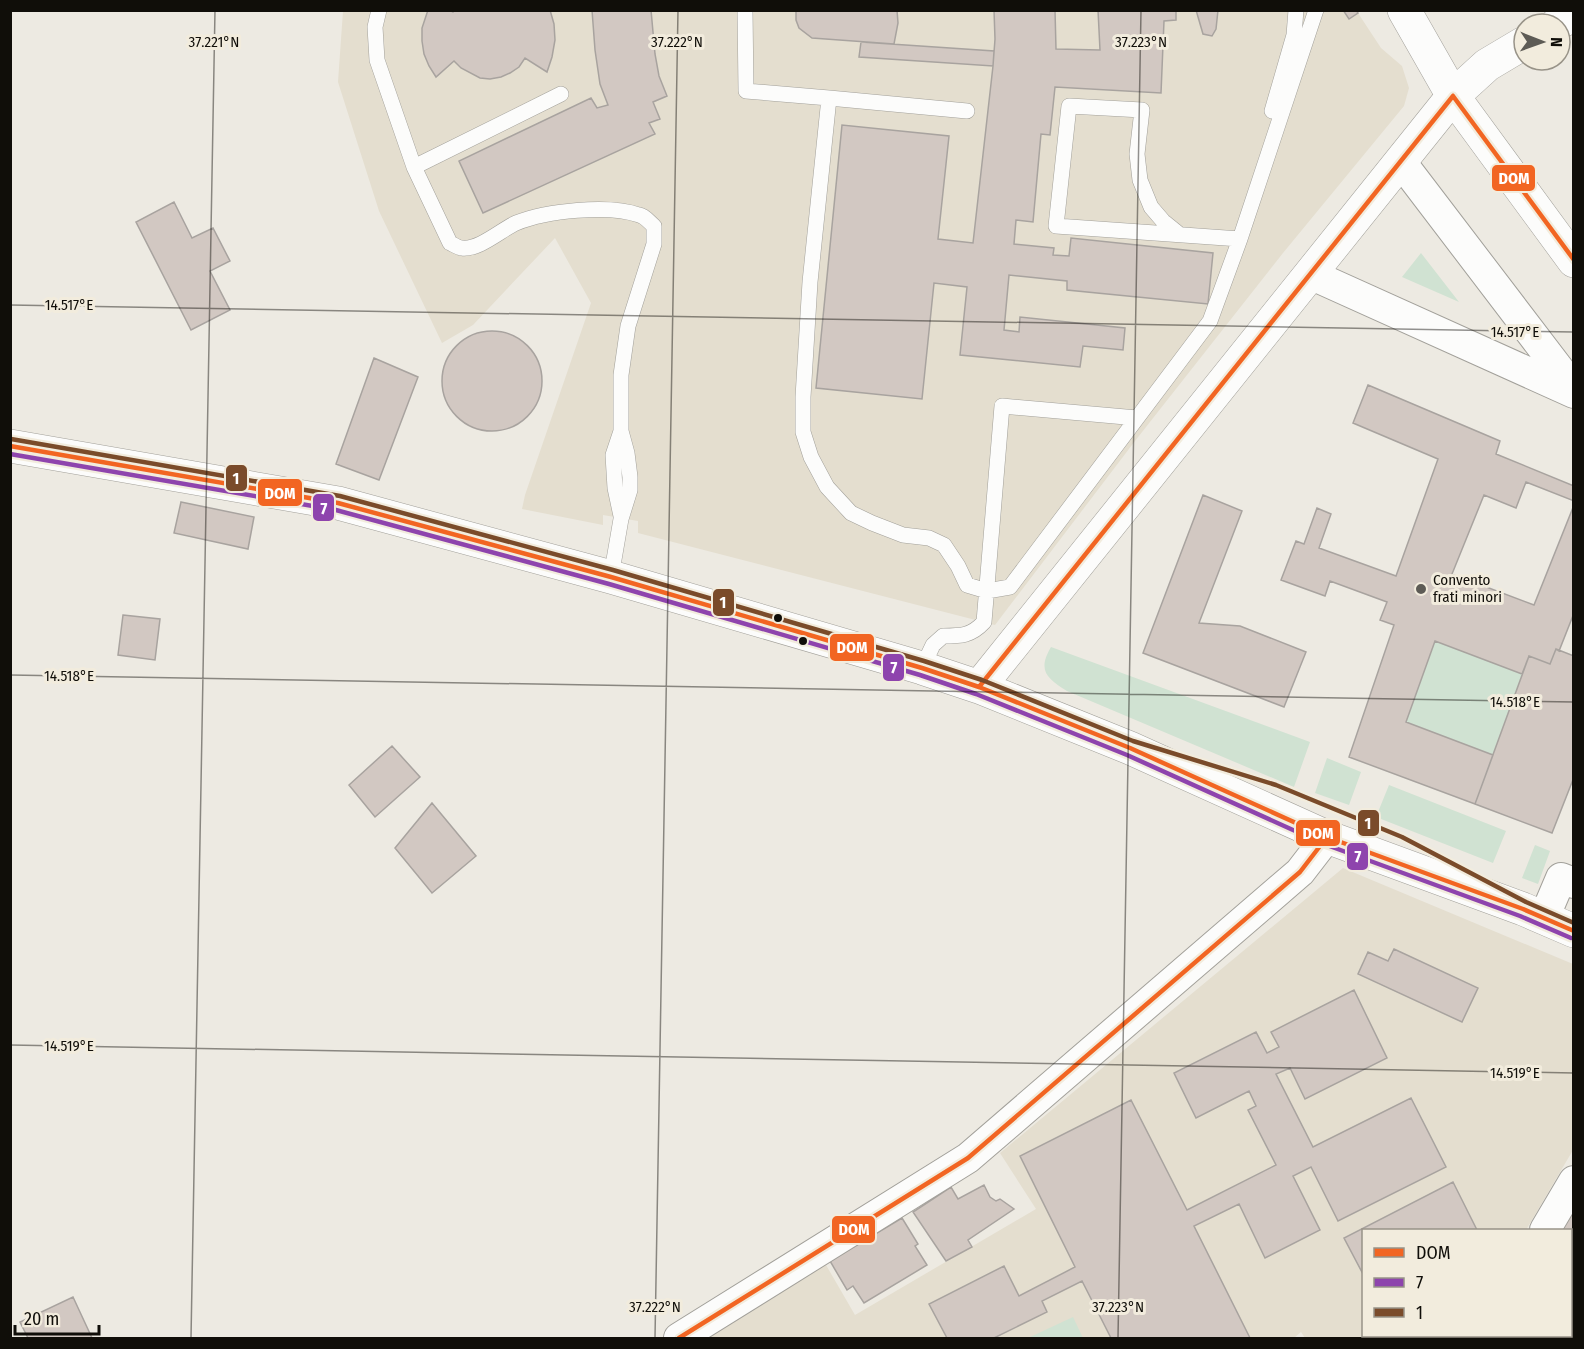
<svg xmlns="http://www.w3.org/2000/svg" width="1584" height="1349" font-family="'Fira Sans Condensed',sans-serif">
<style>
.built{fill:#e4decf}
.green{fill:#d0e2d2}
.building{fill:#d2c8c2;stroke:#a8a39f;stroke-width:1.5}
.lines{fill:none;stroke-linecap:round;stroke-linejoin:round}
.service-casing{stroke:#a2a09a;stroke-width:16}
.minor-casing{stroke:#a2a09a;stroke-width:32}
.tertiary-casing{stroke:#a2a09a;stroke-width:34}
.secondary-casing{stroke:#a2a09a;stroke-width:34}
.service{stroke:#fcfcfb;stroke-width:15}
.minor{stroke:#fcfcfb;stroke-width:30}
.tertiary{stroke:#fcfcfb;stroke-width:33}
.secondary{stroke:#fcfcfb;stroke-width:33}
.bus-1-casing{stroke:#f2ecdd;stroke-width:9}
.bus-2-casing{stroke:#f2ecdd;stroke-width:9}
.bus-3-casing{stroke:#f2ecdd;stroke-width:9}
.bus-1{stroke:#f26522;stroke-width:4.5}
.bus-2{stroke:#8e44ad;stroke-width:4.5}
.bus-3{stroke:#7a4b2a;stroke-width:4.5}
.ticks{fill:none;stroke:#100e09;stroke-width:1.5;stroke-opacity:0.45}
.poi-dot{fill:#5d5b55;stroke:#f2ecdd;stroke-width:2}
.bus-dot{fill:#100e09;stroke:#f2ecdd;stroke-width:2}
.labels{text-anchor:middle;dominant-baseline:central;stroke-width:6;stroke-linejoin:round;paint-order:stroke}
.poi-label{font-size:15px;fill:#100e09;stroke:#f2ecdd;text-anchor:start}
.ticks-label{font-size:15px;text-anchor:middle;fill:#100e09;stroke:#f2ecdd;stroke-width:6;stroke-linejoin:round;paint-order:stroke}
.line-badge{stroke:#f2ecdd;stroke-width:2}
.badge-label{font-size:16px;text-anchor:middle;font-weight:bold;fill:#fff}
</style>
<rect width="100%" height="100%" fill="#edeae2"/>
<!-- built -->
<path class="built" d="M1356,10L1381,48L1402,66L1409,88L1404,106L1283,253L1135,441L995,625L638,533V521L603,515V525L522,509L525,495L591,303L555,238L473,325L442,343L379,211L338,82L343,11Z
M1343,868L1573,964V1150L1526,1230H1364V1336H1463L1462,1338H1305L1301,1332L1294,1338H709L708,1337L826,1265L855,1315L1036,1209L1000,1153Z"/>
<!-- green -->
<path class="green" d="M1421,253L1459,302L1402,277Z
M1435,641L1522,674L1493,755L1406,722Z
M1051,647L1310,742L1294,787L1067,691C1047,678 1037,671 1051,647Z
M1327,758L1361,772L1349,805L1315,793Z
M1389,785L1506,831L1493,863L1376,817Z
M1535,845L1550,851L1538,884L1522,878Z
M1073,1317L1083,1338H1028Z"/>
<!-- building -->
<path class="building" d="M428,10H449L453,12L454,10H550L554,24L555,40L552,57L547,72L525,58L519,67L510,73L501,77L490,79L480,78L461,68L454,61L436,77L429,66L424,54L422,41V28Z
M592,10H651L655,54L659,76L667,96L653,102L660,119L649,123L655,134L483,213L459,161L591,98L597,108L608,105L600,84L595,50Z
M796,10H897L898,23L894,44L812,38L799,28L796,20Z
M994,10H1055L1056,49L1100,50L1098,10H1176V20L1164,21L1161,93L1055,87L1050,135L1041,134L1033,222L1016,220L1014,244L1054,248L1053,255L1069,256L1071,238L1213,253L1208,304L1067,290V281L1009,275L1004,330L1019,332L1020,317L1125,328L1123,350L1083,346L1080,367L960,355L967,287L934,283L922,399L816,388L842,125L949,136L938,239L973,243L993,66L995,39Z
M1196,10H1218L1216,29L1212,36L1203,34Z
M1343,10H1356L1358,13L1349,19Z
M861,42L994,51L993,66L859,57Z
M174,202L192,238L213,228L230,261L210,271L230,310L191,330L136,222Z
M442 381a50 50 0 1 1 100 0a50 50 0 1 1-100 0Z
M374,358L418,377L379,480L336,464Z
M1368,385L1500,441L1496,454L1574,486V501L1526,482L1516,508L1484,495L1452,574L1534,605L1574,505V613L1559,651L1556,649L1550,664L1529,656L1522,674L1435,641L1406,722L1493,755L1475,804L1349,757L1394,625L1380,620L1387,602L1330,581L1325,596L1281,580L1296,541L1304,544L1317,508L1331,514L1319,548L1396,576L1438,459L1353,423Z
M1203,495L1242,511L1199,623L1240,626L1306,652L1284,707L1143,653Z
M181,502L254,517L248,549L174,533Z
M123,615L160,619L155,660L118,655Z
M1556,649L1574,656V777L1552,833L1475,804L1529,656L1550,664Z
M392,746L420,777L375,817L349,785Z
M432,803L476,856L432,893L395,848Z
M1394,949L1478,988L1462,1022L1358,974L1368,952L1388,961Z
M1354,990L1387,1058L1305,1099L1290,1068L1276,1074L1313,1147L1411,1098L1446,1167L1338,1221L1311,1167L1293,1176L1320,1230L1265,1258L1239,1204L1194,1226L1250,1338H1111L1082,1281L1042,1301L1047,1312L994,1338H947L929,1304L1004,1266L1019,1296L1075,1267L1020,1156L1131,1100L1187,1210L1276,1165L1248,1110L1256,1106L1249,1091L1196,1118L1174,1073L1256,1032L1267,1053L1279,1047L1271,1032Z
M1453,1182L1477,1230H1364V1276L1344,1238Z
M984,1185L990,1197L996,1201L1000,1199L1014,1209L968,1240L972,1247L946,1261L913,1212L951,1187L958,1199Z
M1574,1208V1305L1570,1310V1230H1560Z
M902,1218L918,1244L915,1246L927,1265L864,1303L853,1286L847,1290L830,1261Z
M73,1297L92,1338H28L20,1322Z
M1499,1336H1556L1554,1338H1497Z"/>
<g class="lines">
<!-- service casing -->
<g class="service-casing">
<path id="service" d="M379,10L375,27L377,60L414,167L450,243C453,244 458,248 462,248C479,250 501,230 516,223C546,211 608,204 639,215C645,216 649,222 654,226V244L628,326L621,375V431L627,453L630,477V490L621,519L611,577
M745,10L746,91L829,98L810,282L803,397V432L811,457L827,487L851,513L872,523L903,535L929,538L944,545L958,566L967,585L987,591L1010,587L1210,321L1240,239L1316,10
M829,98L967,111
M1272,111L1294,35L1296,10
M414,167L561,94
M1179,234L1163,221L1151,207L1140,180L1137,154L1142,110L1069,106L1056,226L1240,239
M621,516L615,488L613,455L621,431
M922,668L933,645L943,636C961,636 971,636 984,622L1002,406L1137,418"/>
</g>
<!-- minor casing -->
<g class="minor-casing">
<path id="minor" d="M1401,162L1574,389
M1310,274L1574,393
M1544,918L1561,878L1574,883
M1545,1230L1574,1181
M1570,1327L1574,1322
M679,1338L968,1158L1300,872L1327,837
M1481,1338L1483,1336"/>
</g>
<!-- tertiary casing -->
<g class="tertiary-casing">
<path id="tertiary" d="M1404,10L1453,96"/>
</g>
<!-- secondary casing -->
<g class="secondary-casing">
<path id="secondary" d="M1557,24L1574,14
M1453,96L1574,261
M10,446L338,503L611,577L922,668L979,687L1130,748L1327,837L1523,909L1574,931
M979,687L1453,96L1487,65L1524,43"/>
</g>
<!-- service -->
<use href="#service" class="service"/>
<!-- minor -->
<use href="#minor" class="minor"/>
<!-- tertiary -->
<use href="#tertiary" class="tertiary"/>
<!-- secondary -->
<use href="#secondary" class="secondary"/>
<!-- bus-1 casing -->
<g class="bus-1-casing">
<path id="bus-1" d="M1453,96L1574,260
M10,446L338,503L611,577L922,668L979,687L1130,748L1327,837L1523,909L1574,931
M979,687L1453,96
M679,1338L968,1158L1300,872L1327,837"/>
</g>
<!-- bus-2 casing -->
<g class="bus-2-casing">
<path id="bus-2" d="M10,454L336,510L609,584L920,675L976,694L1127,755L1324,844L1520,916L1571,938"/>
</g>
<!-- bus-3 casing -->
<g class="bus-3-casing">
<path id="bus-3" d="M11,439L340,496L613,570L924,661L982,680L1133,741L1276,785L1402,837L1526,902L1574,923"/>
</g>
<!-- bus-1 -->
<use href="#bus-1" class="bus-1"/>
<!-- bus-2 -->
<use href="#bus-2" class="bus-2"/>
<!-- bus-3 -->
<use href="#bus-3" class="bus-3"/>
</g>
<!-- ticks -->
<path class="ticks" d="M10,305L1574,332M10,675L1574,702M10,1045L1574,1073M191,1338L215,10M655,1338L678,10M1118,1338L1141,10"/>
<!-- markers -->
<circle class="poi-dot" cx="1421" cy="589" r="6"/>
<g class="bus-dot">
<circle cx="778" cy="618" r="5"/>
<circle cx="803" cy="641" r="5"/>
</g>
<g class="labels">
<!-- poi labels -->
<g class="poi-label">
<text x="1433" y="580">Convento<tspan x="1433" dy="17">frati minori</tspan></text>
</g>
</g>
<g class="ticks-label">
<text x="214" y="47">37.221°N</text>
<text x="677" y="47">37.222°N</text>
<text x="1141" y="47">37.223°N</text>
<text x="69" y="310">14.517°E</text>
<text x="1515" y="337">14.517°E</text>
<text x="69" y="681">14.518°E</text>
<text x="1515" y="707">14.518°E</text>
<text x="69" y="1051">14.519°E</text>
<text x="1515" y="1078">14.519°E</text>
<text x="655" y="1312">37.222°N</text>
<text x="1118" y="1312">37.223°N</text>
</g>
<g class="line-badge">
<rect x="1491" y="164" width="45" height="28" rx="6" fill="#f26522"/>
<rect x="225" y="464" width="23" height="28" rx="6" fill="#7a4b2a"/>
<rect x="257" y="478" width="46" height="29" rx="6" fill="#f26522"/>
<rect x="312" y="493" width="23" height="29" rx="6" fill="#8e44ad"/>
<rect x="712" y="588" width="23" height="29" rx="6" fill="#7a4b2a"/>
<rect x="829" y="633" width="46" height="29" rx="6" fill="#f26522"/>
<rect x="882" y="653" width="23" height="29" rx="6" fill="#8e44ad"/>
<rect x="1357" y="809" width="23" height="28" rx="6" fill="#7a4b2a"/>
<rect x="1295" y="819" width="46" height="28" rx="6" fill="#f26522"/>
<rect x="1346" y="842" width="23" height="29" rx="6" fill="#8e44ad"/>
<rect x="831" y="1215" width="45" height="29" rx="6" fill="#f26522"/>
</g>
<g class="badge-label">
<text x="1514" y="184">DOM</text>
<text x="236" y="484">1</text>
<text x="280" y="499">DOM</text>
<text x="324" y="514">7</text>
<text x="723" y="608">1</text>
<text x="852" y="653">DOM</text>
<text x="894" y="673">7</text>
<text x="1368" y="829">1</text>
<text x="1318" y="839">DOM</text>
<text x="1358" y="862">7</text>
<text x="854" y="1235">DOM</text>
</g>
<!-- border -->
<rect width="1584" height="1349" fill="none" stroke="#100e09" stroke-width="24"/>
<!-- legend -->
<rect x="1362" y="1229" width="210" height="108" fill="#f2ecdd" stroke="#989388" stroke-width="1.5"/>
<rect x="1374" y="1248" width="30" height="9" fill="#f26522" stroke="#989388" stroke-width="1.5"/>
<text x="1416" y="1259" font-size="18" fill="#100e09">DOM</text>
<rect x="1374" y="1278" width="30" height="9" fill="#8e44ad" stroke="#989388" stroke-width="1.5"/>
<text x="1416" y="1289" font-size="18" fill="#100e09">7</text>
<rect x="1374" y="1308" width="30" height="9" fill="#7a4b2a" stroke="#989388" stroke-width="1.5"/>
<text x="1416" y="1319" font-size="18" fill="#100e09">1</text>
<!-- north arrow -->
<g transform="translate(1542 42) rotate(91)"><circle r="28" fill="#f2ecdd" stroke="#989388" stroke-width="1.5"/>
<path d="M0-4.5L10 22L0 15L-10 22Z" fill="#5d5b55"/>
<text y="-9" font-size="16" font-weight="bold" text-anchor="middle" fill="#100e09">N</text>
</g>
<!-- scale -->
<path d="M15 1325v9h84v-9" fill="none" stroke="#100e09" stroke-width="3"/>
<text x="24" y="1325" font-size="18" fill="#100e09" stroke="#f2ecdd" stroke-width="4.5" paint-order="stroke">20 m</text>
</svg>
